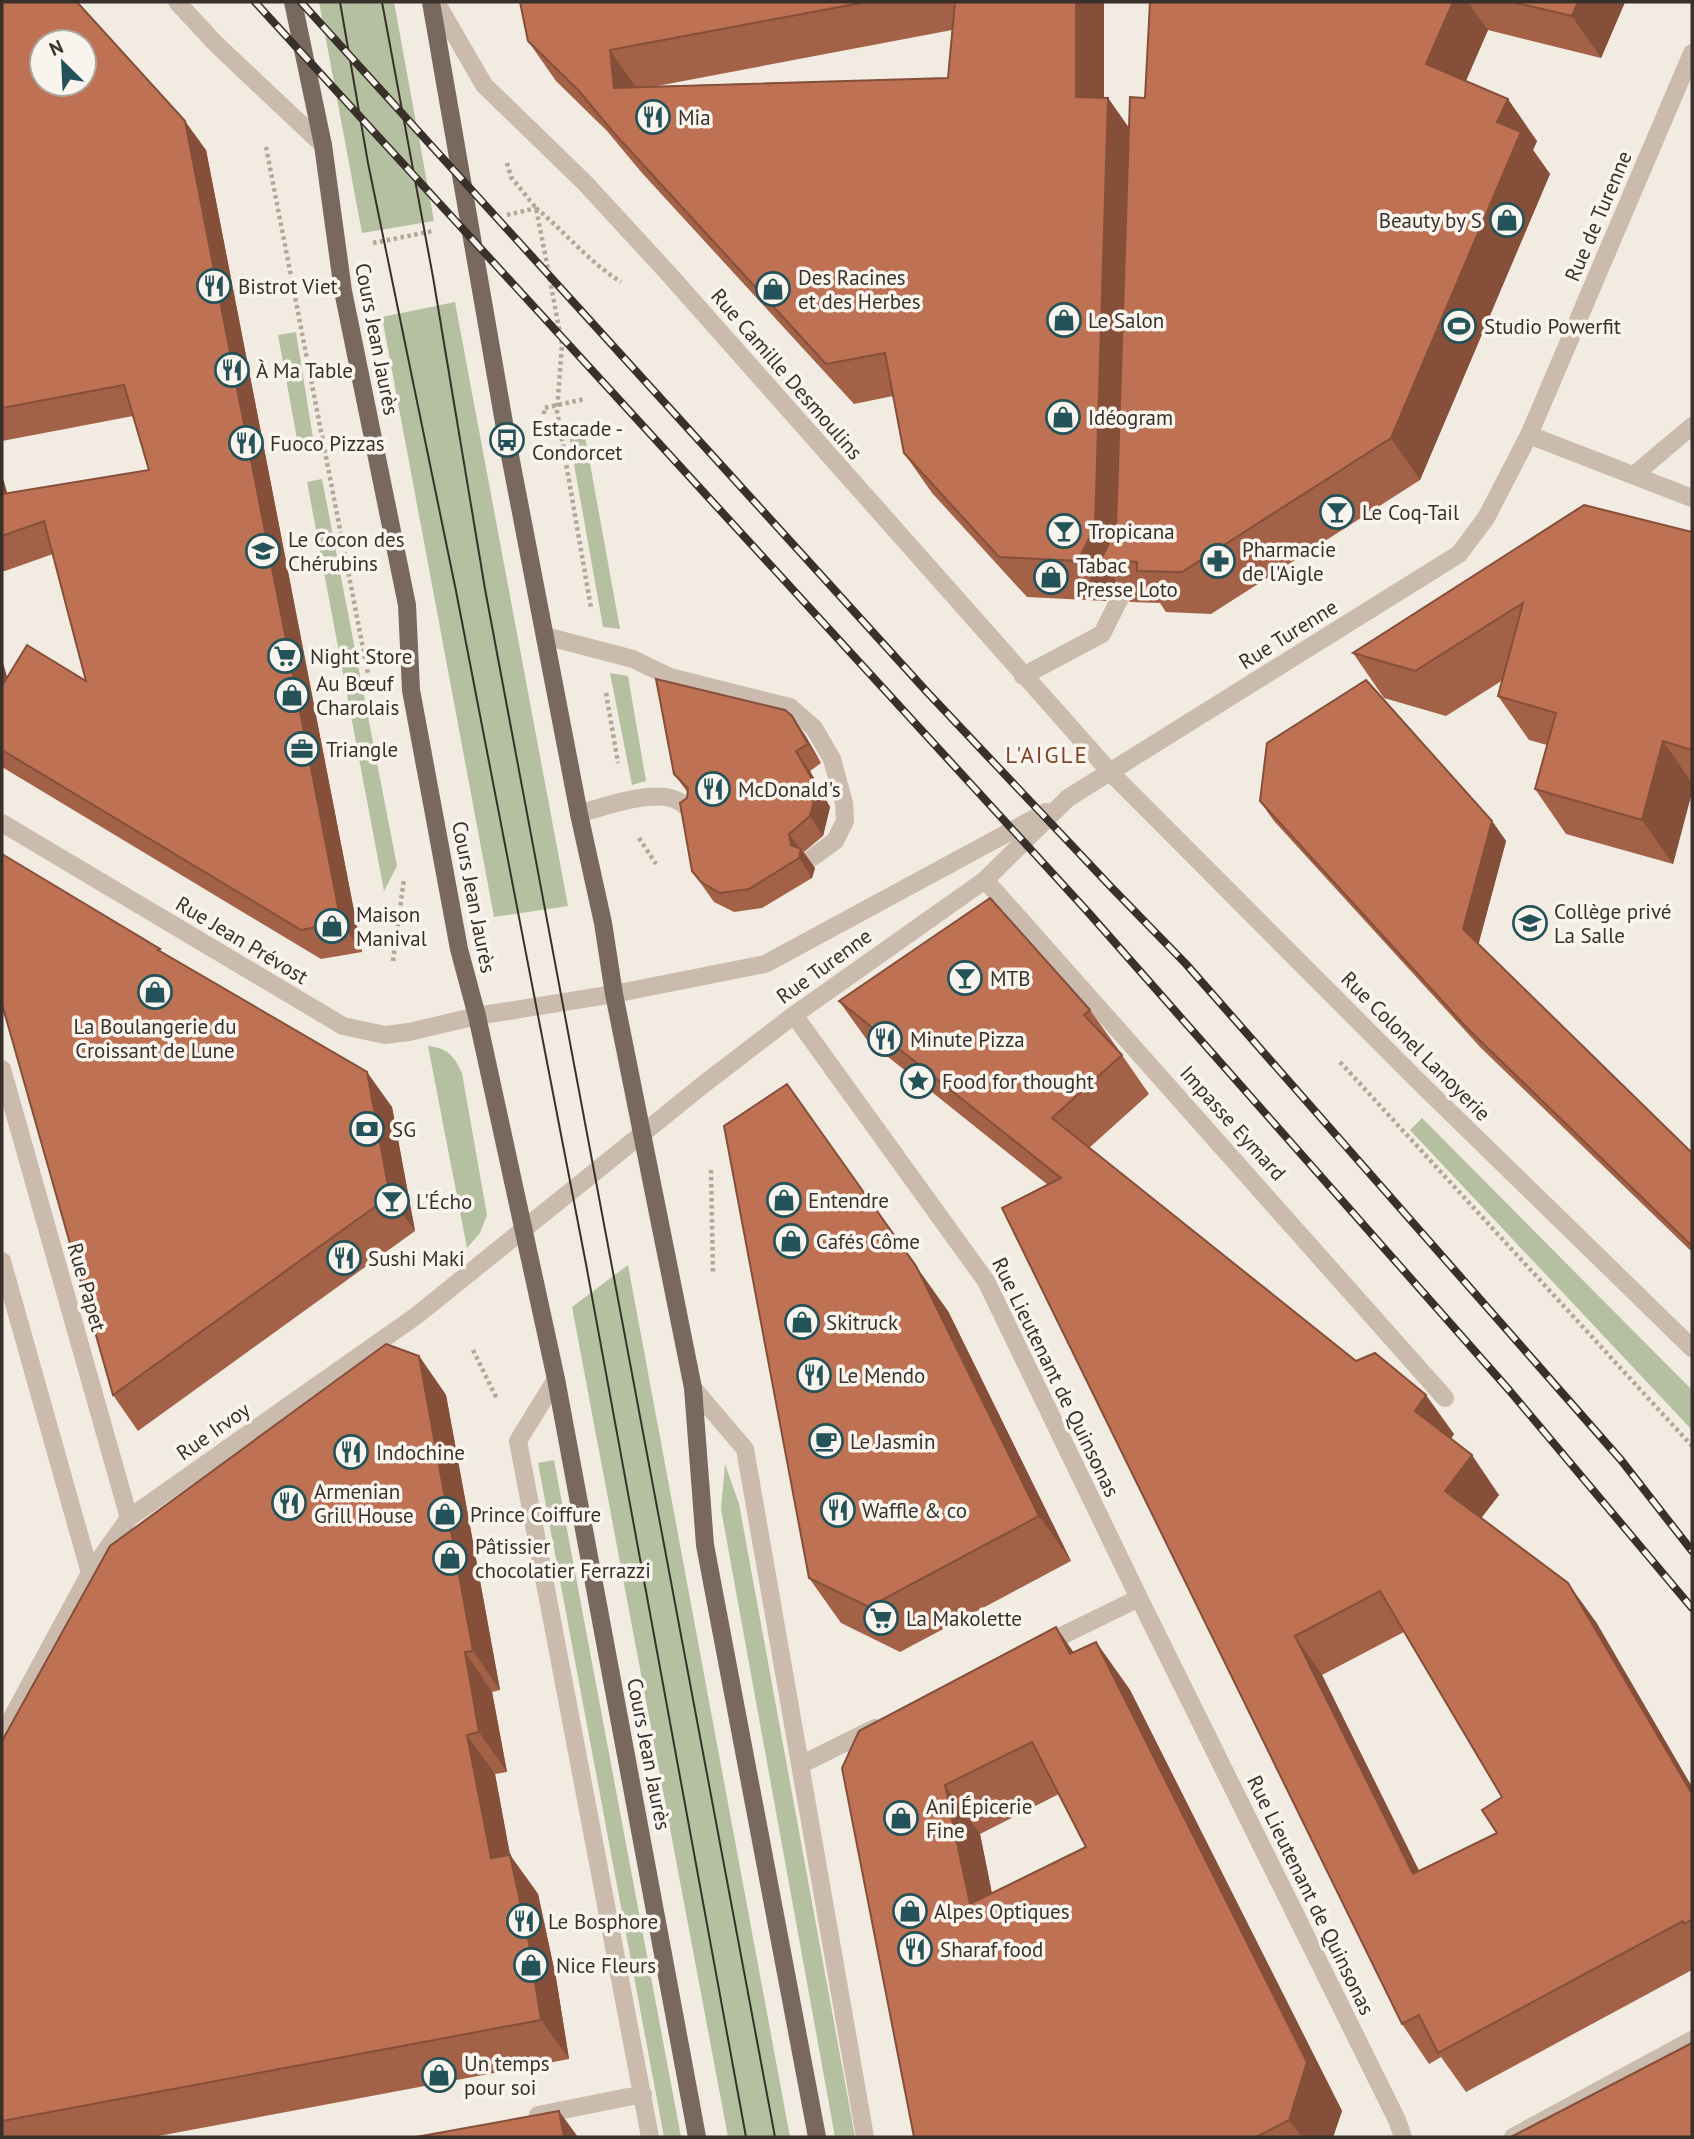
<svg xmlns="http://www.w3.org/2000/svg" width="1694" height="2139" font-family="'PT Sans',sans-serif">
<style>
.green{fill:#b5c0a1}
.lines{fill:none;stroke-linecap:round;stroke-linejoin:round}
.path{stroke:#b5a697;stroke-width:4.5;stroke-dasharray:3.5 3.5;stroke-linecap:butt}
.service{stroke:#cabbad;stroke-width:18}
.minor{stroke:#cabbad;stroke-width:18}
.primary{stroke:#79685e;stroke-width:18}
.tram{stroke:#39302b;stroke-width:2}
.rail-casing{stroke:#39302b;stroke-width:8}
.rail{stroke:#f9f4ed;stroke-width:5;stroke-dasharray:16;stroke-linecap:butt}
.wall{fill:#a36147;fill-rule:evenodd}
.shaded-wall{fill:#854f3a}
.building{fill:#be7153;stroke:#854f3a;stroke-width:2;fill-rule:evenodd}
.labels{text-anchor:middle;dominant-baseline:central;stroke-width:7;stroke-linejoin:round;paint-order:stroke}
.poi-label{font-size:21px;fill:#39302b;stroke:#f9f4ed;text-anchor:start}
.street-label{font-size:21px;fill:#39302b;stroke:#f9f4ed}
.neighbourhood-label{font-size:23px;letter-spacing:2px;fill:#82422a;stroke:#f9f4ed}
</style>
<rect width="100%" height="100%" fill="#f2ebe1"/>
<!-- green -->
<path class="green" d="M319,2H394L434,221L362,233Z
M455,302L568,906L494,917L382,317Z
M296,332L313,438L297,439L278,335Z
M583,425L620,629L603,627L568,430Z
M322,479L397,866L384,891L307,482Z
M610,673L628,676L646,781L632,785Z
M428,1046C448,1048 454,1056 462,1073L487,1215L480,1233L467,1248Z
M1422,1118L1692,1390V1430L1410,1130Z
M628,1265L790,2137H728L572,1307Z
M554,1460L681,2137H664L538,1463Z
M725,1464L739,1504L855,2137H835L721,1509Z"/>
<g class="lines">
<!-- path -->
<path class="path" d="M266,147L368,674
M507,163L511,177L536,208L546,259L562,344L557,411L591,608
M536,208C565,232 589,262 621,282
M507,215L536,208
M373,243L433,231
M544,414V408L585,399
M606,693L618,763
M639,838L656,864
M393,961L404,879
M1340,1062L1692,1446
M711,1170L713,1273
M473,1350L497,1399"/>
<!-- service -->
<path class="service" d="M545,636L633,659L670,677L790,707L814,728L832,759L844,803L845,821L835,841L813,857
M579,814C602,807 656,788 678,801C683,803 687,808 691,811
M985,880L1445,1398"/>
<!-- minor -->
<path class="minor" d="M177,2L216,44L323,145
M436,2L484,85L585,183L667,272L1111,773L1415,1078L1692,1348
M1529,435L1692,498
M1634,475L1692,426
M1023,676L1102,634L1133,572
M2,823L343,1026L385,1035L409,1032L477,1016L614,994L765,964L1046,812
M794,1015L986,1281L1139,1598L1397,2120L1403,2137
M2,1069L129,1518
M2,1261L90,1573
M556,1379L518,1441L650,2137
M693,1388L745,1449L865,2137
M1041,1646L1139,1598
M2,1736L90,1573L129,1518L416,1316L704,1084L794,1015L985,880L1068,798L1459,554L1486,518L1529,435L1692,53
M800,1765L875,1728
M538,2115L643,2094
M1513,2137L1692,2040"/>
<!-- primary -->
<path class="primary" d="M293,2L323,145L343,291L407,605L411,690L459,949L477,1016L556,1379L697,2137
M431,2L507,440L579,814L603,923L614,994L693,1388L705,1545L817,2137"/>
<!-- tram -->
<path class="tram" d="M340,2L368,163L456,591L586,1264L746,2137
M382,2L433,277L485,589L775,2137"/>
<!-- rail casing -->
<g class="rail-casing">
<path id="rail" d="M255,2L1087,911L1509,1390L1692,1608
M301,2L928,693L1112,888L1186,964L1621,1460L1692,1551"/>
</g>
<!-- rail -->
<use href="#rail" class="rail"/>
</g>
<!-- wall -->
<path class="wall" d="M2,2L206,150L362,952L321,959L2,767V659L7,678L86,681L53,554L2,572V475L7,493L149,470L133,416L2,441Z
M520,2H1104V98H1108L1129,128L1145,98L1453,2H1625L1601,58L1488,30L1466,81L1537,141L1533,150L1550,174L1420,480L1211,614L1166,612L1160,603L1130,602L1116,581L1106,601L1027,597L932,493L904,453L893,396L854,404L642,173L607,131L556,81L528,41ZM952,30L948,78L657,86Z
M1692,532V792L1673,864L1566,834L1535,789L1547,745L1529,740L1498,696L1503,680L1446,716L1384,698L1353,653Z
M805,735L821,763L810,771L830,807L823,836L804,852L815,868L812,878L762,908L734,912L714,902L692,871L687,798L688,793L674,774Z
M1260,801L1492,821L1506,841L1478,945L1692,1153V1252L1481,1048L1274,821Z
M160,949L162,953L392,1107L415,1231L138,1431L113,1395L2,1004Z
M839,1001L1090,1010L1118,1049L1117,1050L1122,1055L1149,1094L1089,1148L1356,1361L1454,1434L1451,1439L1499,1495L1481,1518L1596,1622L1692,1787V1970L1466,2092L1441,2057L1429,2064L1402,2024L1048,1185L867,1040ZM1404,1632L1502,1797L1497,1833L1419,1871L1322,1675Z
M948,1311L1071,1561L900,1652L841,1623L809,1578Z
M419,1356L446,1395L500,1690L492,1692L507,1772L495,1774L510,1855L538,1894L556,1978L569,2059L153,2137H2V1741Z
M1056,1627L1073,1652L1096,1642L1130,1690L1342,2111L1333,2137H914L842,1768ZM1059,1794L1086,1847L992,1894L980,1834Z"/>
<!-- shaded-wall -->
<path class="shaded-wall" d="M1076,2H1104V137L1076,97Z
M1453,2H1468L1488,30L1455,105L1426,64Z
M1578,2H1625L1601,58L1572,16Z
M610,50L638,90L614,88Z
M1108,98L1136,138L1123,561L1101,560L1116,581L1106,601L1078,561Z
M1508,99L1537,141L1533,150L1550,174L1420,480L1391,438L1497,122Z
M185,121L206,150L362,952L341,922Z
M2,475L16,524L2,503Z
M2,659L19,720L2,695Z
M792,716L805,735L821,763L808,744Z
M1663,741L1692,783V792L1673,864L1642,820Z
M796,751L810,771L830,807L823,836L810,816Z
M1492,821L1506,841L1477,950L1463,929Z
M789,834L815,868L812,878L791,845Z
M367,1072L392,1107L415,1231L390,1196Z
M916,1266L948,1311L1071,1561L1039,1516Z
M419,1356L446,1395L500,1690L473,1651Z
M1426,1395L1454,1434L1442,1450L1415,1411Z
M1472,1455L1499,1495L1472,1530L1445,1491Z
M1568,1583L1596,1622L1692,1787V1794Z
M1056,1627L1090,1676L1070,1654Z
M1295,1636L1322,1675L1440,1913L1413,1874Z
M1096,1642L1130,1690L1342,2111L1333,2137H1302L1289,2120Z
M465,1652L492,1692L507,1772L479,1732Z
M467,1735L495,1774L510,1855L538,1894L556,1978L569,2059L541,2020L491,1858Z
M945,1785L980,1834L1004,1953L970,1904Z
M559,2111L578,2137H564Z"/>
<!-- building -->
<path class="building" d="M2,2H77L185,121L341,922L301,930L2,750V686L27,645L86,681L44,521L2,536V494L149,470L124,385L2,408ZM42,42H84V84H42Z
M520,2H866L610,50L614,88L948,78L955,2H1076V97L1108,98L1095,526L1078,561L999,557L904,453L885,353L826,364L614,133L579,91L528,41Z
M1150,2H1453L1426,64L1508,99L1497,122L1521,132L1391,438L1182,572L1137,571V562L1101,560L1116,528L1130,97L1145,98Z
M1512,2H1578L1572,16Z
M1584,505L1692,532V750L1663,741L1642,820L1535,789L1556,713L1498,696L1523,603L1415,671L1353,653Z
M656,679L785,710L792,716L808,744L796,751L817,788L810,816L789,834L791,845L801,849L799,858L749,889L720,893L701,882L692,871L680,803L687,798L688,788L674,774Z
M1366,680L1492,821L1463,929L1692,1153V1246L1467,1028L1260,801L1267,743Z
M2,854L160,949L158,950L367,1072L390,1196L113,1395L2,1004Z
M990,898L1090,1010L1084,1015L1122,1055L1052,1118L1356,1361L1375,1353L1426,1395L1415,1411L1472,1455L1445,1491L1568,1583L1692,1794V1919L1684,1924L1683,1921L1438,2053L1419,2015L1402,2024L1002,1208L1061,1178L839,1001ZM1380,1591L1502,1797L1482,1810L1497,1833L1413,1874L1295,1636Z
M787,1084L916,1266L1039,1516L869,1607L809,1578L724,1126Z
M386,1344L419,1356L473,1651L465,1652L479,1732L467,1735L491,1858L510,1855L528,1938L541,2020L2,2121V1741L110,1546Z
M1056,1627L1070,1654L1096,1642L1307,2062L1289,2120L1256,2137H914L842,1768L859,1731ZM1032,1742L1086,1847L970,1904L945,1785Z
M1692,2043V2137H1511Z
M559,2111L564,2137H416Z"/>
<!-- icons -->
<defs>
<g id="restaurant-ring" transform="scale(1.75)"><circle r="9.5" fill="#f9f4ed" stroke="#235258" stroke-width="1.5"/><path d="M-5-6h1v4h1v-4h1v4h1v-4h1v5L-1.5 .5V6h-2V.5L-5-1ZM5-6V6H3V1.5H1.5Q1.5-4 5-6Z" fill="#235258"/></g>
<g id="shop-ring" transform="scale(1.75)"><circle r="9.5" fill="#f9f4ed" stroke="#235258" stroke-width="1.5"/><path d="M-5-2.5h2.3a2.7 3.5 0 0 1 5.4 0H5L5.5 6h-11ZM-1.5-2.5h3a1.5 2.3 0 0 0-3 0Z" fill="#235258"/></g>
<g id="stadium-ring" transform="scale(1.75)"><circle r="9.5" fill="#f9f4ed" stroke="#235258" stroke-width="1.5"/><path d="M0-5a6.5 5 0 1 0 0 10a6.5 5 0 1 0 0-10ZM-3.5-1.8h7v3.6h-7Z" fill="#235258"/></g>
<g id="bus-ring" transform="scale(1.75)"><circle r="9.5" fill="#f9f4ed" stroke="#235258" stroke-width="1.5"/><path d="M-5-6H5V4H4V6H2V4H-2V6H-4V4H-5ZM-3.5-4V0h7V-4ZM-3.5 1.2v1.5H-2V1.2ZM2 1.2v1.5H3.5V1.2Z" fill="#235258"/></g>
<g id="bar-ring" transform="scale(1.75)"><circle r="9.5" fill="#f9f4ed" stroke="#235258" stroke-width="1.5"/><path d="M-6-5H6L.8 .8V4.5H3.5V6h-7V4.5H-.8V.8Z" fill="#235258"/></g>
<g id="school-ring" transform="scale(1.75)"><circle r="9.5" fill="#f9f4ed" stroke="#235258" stroke-width="1.5"/><path d="M0-5L7-2L0 1L-7-2ZM-4 1L0 2.5L4 1V4Q0 6-4 4Z" fill="#235258"/></g>
<g id="pharmacy-ring" transform="scale(1.75)"><circle r="9.5" fill="#f9f4ed" stroke="#235258" stroke-width="1.5"/><path d="M-2-6h4v4h4v4h-4v4h-4v-4h-4v-4h4Z" fill="#235258"/></g>
<g id="supermarket-ring" transform="scale(1.75)"><circle r="9.5" fill="#f9f4ed" stroke="#235258" stroke-width="1.5"/><path d="M-6-5.5h2.5l.6 2H6L4.5 2H-2.5L-4.4-4H-6ZM-1.5 3.2a1.3 1.3 0 1 0 .1 0ZM3 3.2a1.3 1.3 0 1 0 .1 0Z" fill="#235258"/></g>
<g id="office-ring" transform="scale(1.75)"><circle r="9.5" fill="#f9f4ed" stroke="#235258" stroke-width="1.5"/><path d="M-6-3h4V-5.5h4V-3h4V5H-6ZM-1-4.5V-3h2v-1.5ZM-6 0V1H6V0Z" fill="#235258"/></g>
<g id="sight-ring" transform="scale(1.75)"><circle r="9.5" fill="#f9f4ed" stroke="#235258" stroke-width="1.5"/><path d="M0-6L1.8-2.2L6-1.7L2.9 1.2L3.7 5.4L0 3.3L-3.7 5.4L-2.9 1.2L-6-1.7L-1.8-2.2Z" fill="#235258"/></g>
<g id="bank-ring" transform="scale(1.75)"><circle r="9.5" fill="#f9f4ed" stroke="#235258" stroke-width="1.5"/><path d="M-6-4H6V4H-6ZM0-2.3a2.3 2.3 0 1 0 0 4.6a2.3 2.3 0 1 0 0-4.6Z" fill="#235258"/></g>
<g id="cafe-ring" transform="scale(1.75)"><circle r="9.5" fill="#f9f4ed" stroke="#235258" stroke-width="1.5"/><path d="M-5.5-4.5H6V0H3Q3 3.5 0 3.5H-2.5Q-5.5 3.5-5.5 0ZM3-3.2v2h1.7v-2ZM-6 4.5H4V6H-6Z" fill="#235258"/></g>
</defs>
<g fill-rule="evenodd">
<use href="#restaurant-ring" x="653" y="117"/>
<use href="#shop-ring" x="1507" y="220"/>
<use href="#restaurant-ring" x="214" y="286"/>
<use href="#shop-ring" x="773" y="289"/>
<use href="#shop-ring" x="1064" y="320"/>
<use href="#stadium-ring" x="1459" y="326"/>
<use href="#restaurant-ring" x="232" y="370"/>
<use href="#shop-ring" x="1063" y="417"/>
<use href="#bus-ring" x="507" y="440"/>
<use href="#restaurant-ring" x="246" y="443"/>
<use href="#bar-ring" x="1337" y="512"/>
<use href="#bar-ring" x="1064" y="531"/>
<use href="#school-ring" x="263" y="551"/>
<use href="#pharmacy-ring" x="1218" y="561"/>
<use href="#shop-ring" x="1051" y="577"/>
<use href="#supermarket-ring" x="285" y="656"/>
<use href="#shop-ring" x="292" y="695"/>
<use href="#office-ring" x="302" y="749"/>
<use href="#restaurant-ring" x="713" y="789"/>
<use href="#school-ring" x="1530" y="923"/>
<use href="#shop-ring" x="332" y="926"/>
<use href="#bar-ring" x="965" y="978"/>
<use href="#shop-ring" x="155" y="992"/>
<use href="#restaurant-ring" x="885" y="1039"/>
<use href="#sight-ring" x="918" y="1081"/>
<use href="#bank-ring" x="367" y="1129"/>
<use href="#shop-ring" x="784" y="1200"/>
<use href="#bar-ring" x="392" y="1201"/>
<use href="#shop-ring" x="791" y="1241"/>
<use href="#restaurant-ring" x="344" y="1258"/>
<use href="#shop-ring" x="802" y="1322"/>
<use href="#restaurant-ring" x="814" y="1375"/>
<use href="#cafe-ring" x="826" y="1441"/>
<use href="#restaurant-ring" x="351" y="1452"/>
<use href="#restaurant-ring" x="289" y="1503"/>
<use href="#restaurant-ring" x="838" y="1510"/>
<use href="#shop-ring" x="445" y="1514"/>
<use href="#shop-ring" x="450" y="1558"/>
<use href="#supermarket-ring" x="881" y="1618"/>
<use href="#shop-ring" x="901" y="1818"/>
<use href="#shop-ring" x="910" y="1911"/>
<use href="#restaurant-ring" x="524" y="1921"/>
<use href="#restaurant-ring" x="915" y="1949"/>
<use href="#shop-ring" x="531" y="1965"/>
<use href="#shop-ring" x="439" y="2075"/>
</g>
<g class="labels">
<!-- poi labels -->
<g class="poi-label">
<text x="678" y="117">Mia</text>
<text x="1482" y="220" text-anchor="end">Beauty by S</text>
<text x="798" y="277">Des Racines<tspan x="798" dy="24">et des Herbes</tspan></text>
<text x="238" y="286">Bistrot Viet</text>
<text x="1088" y="320">Le Salon</text>
<text x="1484" y="326">Studio Powerfit</text>
<text x="256" y="370">À Ma Table</text>
<text x="1088" y="417">Idéogram</text>
<text x="532" y="428">Estacade -<tspan x="532" dy="24">Condorcet</tspan></text>
<text x="270" y="443">Fuoco Pizzas</text>
<text x="1362" y="512">Le Coq-Tail</text>
<text x="1088" y="531">Tropicana</text>
<text x="288" y="539">Le Cocon des<tspan x="288" dy="24">Chérubins</tspan></text>
<text x="1242" y="549">Pharmacie<tspan x="1242" dy="24">de l'Aigle</tspan></text>
<text x="1076" y="565">Tabac<tspan x="1076" dy="24">Presse Loto</tspan></text>
<text x="310" y="656">Night Store</text>
<text x="316" y="683">Au Bœuf<tspan x="316" dy="24">Charolais</tspan></text>
<text x="326" y="749">Triangle</text>
<text x="738" y="789">McDonald's</text>
<text x="1554" y="911">Collège privé<tspan x="1554" dy="24">La Salle</tspan></text>
<text x="356" y="914">Maison<tspan x="356" dy="24">Manival</tspan></text>
<text x="990" y="978">MTB</text>
<text x="155" y="1026" text-anchor="middle">La Boulangerie du<tspan x="155" dy="24">Croissant de Lune</tspan></text>
<text x="910" y="1039">Minute Pizza</text>
<text x="942" y="1081">Food for thought</text>
<text x="392" y="1129">SG</text>
<text x="808" y="1200">Entendre</text>
<text x="416" y="1201">L'Écho</text>
<text x="816" y="1241">Cafés Côme</text>
<text x="368" y="1258">Sushi Maki</text>
<text x="826" y="1322">Skitruck</text>
<text x="838" y="1375">Le Mendo</text>
<text x="850" y="1441">Le Jasmin</text>
<text x="376" y="1452">Indochine</text>
<text x="314" y="1491">Armenian<tspan x="314" dy="24">Grill House</tspan></text>
<text x="862" y="1510">Waffle &amp; co</text>
<text x="470" y="1514">Prince Coiffure</text>
<text x="475" y="1546">Pâtissier<tspan x="475" dy="24">chocolatier Ferrazzi</tspan></text>
<text x="906" y="1618">La Makolette</text>
<text x="926" y="1806">Ani Épicerie<tspan x="926" dy="24">Fine</tspan></text>
<text x="934" y="1911">Alpes Optiques</text>
<text x="548" y="1921">Le Bosphore</text>
<text x="940" y="1949">Sharaf food</text>
<text x="556" y="1965">Nice Fleurs</text>
<text x="464" y="2063">Un temps<tspan x="464" dy="24">pour soi</tspan></text>
</g>
<!-- street labels -->
<g class="street-label">
<text transform="translate(1598 216) rotate(-67)">Rue de Turenne</text>
<text transform="translate(377 339) rotate(79)">Cours Jean Jaurès</text>
<text transform="translate(787 374) rotate(49)">Rue Camille Desmoulins</text>
<text transform="translate(1288 634) rotate(-32)">Rue Turenne</text>
<text transform="translate(474 897) rotate(79)">Cours Jean Jaurès</text>
<text transform="translate(242 940) rotate(31)">Rue Jean Prévost</text>
<text transform="translate(824 966) rotate(-36)">Rue Turenne</text>
<text transform="translate(1416 1046) rotate(45)">Rue Colonel Lanoyerie</text>
<text transform="translate(1233 1123) rotate(48)">Impasse Eymard</text>
<text transform="translate(87 1287) rotate(74)">Rue Papet</text>
<text transform="translate(1056 1377) rotate(64)">Rue Lieutenant de Quinsonas</text>
<text transform="translate(213 1431) rotate(-35)">Rue Irvoy</text>
<text transform="translate(649 1754) rotate(79)">Cours Jean Jaurès</text>
<text transform="translate(1311 1895) rotate(64)">Rue Lieutenant de Quinsonas</text>
</g>
<!-- neighbourhood labels -->
<g class="neighbourhood-label">
<text x="1047" y="754">L'AIGLE</text>
</g>
</g>
<!-- border -->
<rect width="1694" height="2139" fill="none" stroke="#39302b" stroke-width="7"/>
<!-- north arrow -->
<g transform="translate(63 63) rotate(336)"><circle r="33" fill="#f9f4ed" stroke="#aca69f" stroke-width="2"/>
<path d="M0-5L12 26L0 18L-12 26Z" fill="#235258"/>
<text y="-10" font-size="19" font-weight="bold" text-anchor="middle" fill="#39302b">N</text>
</g>
</svg>
